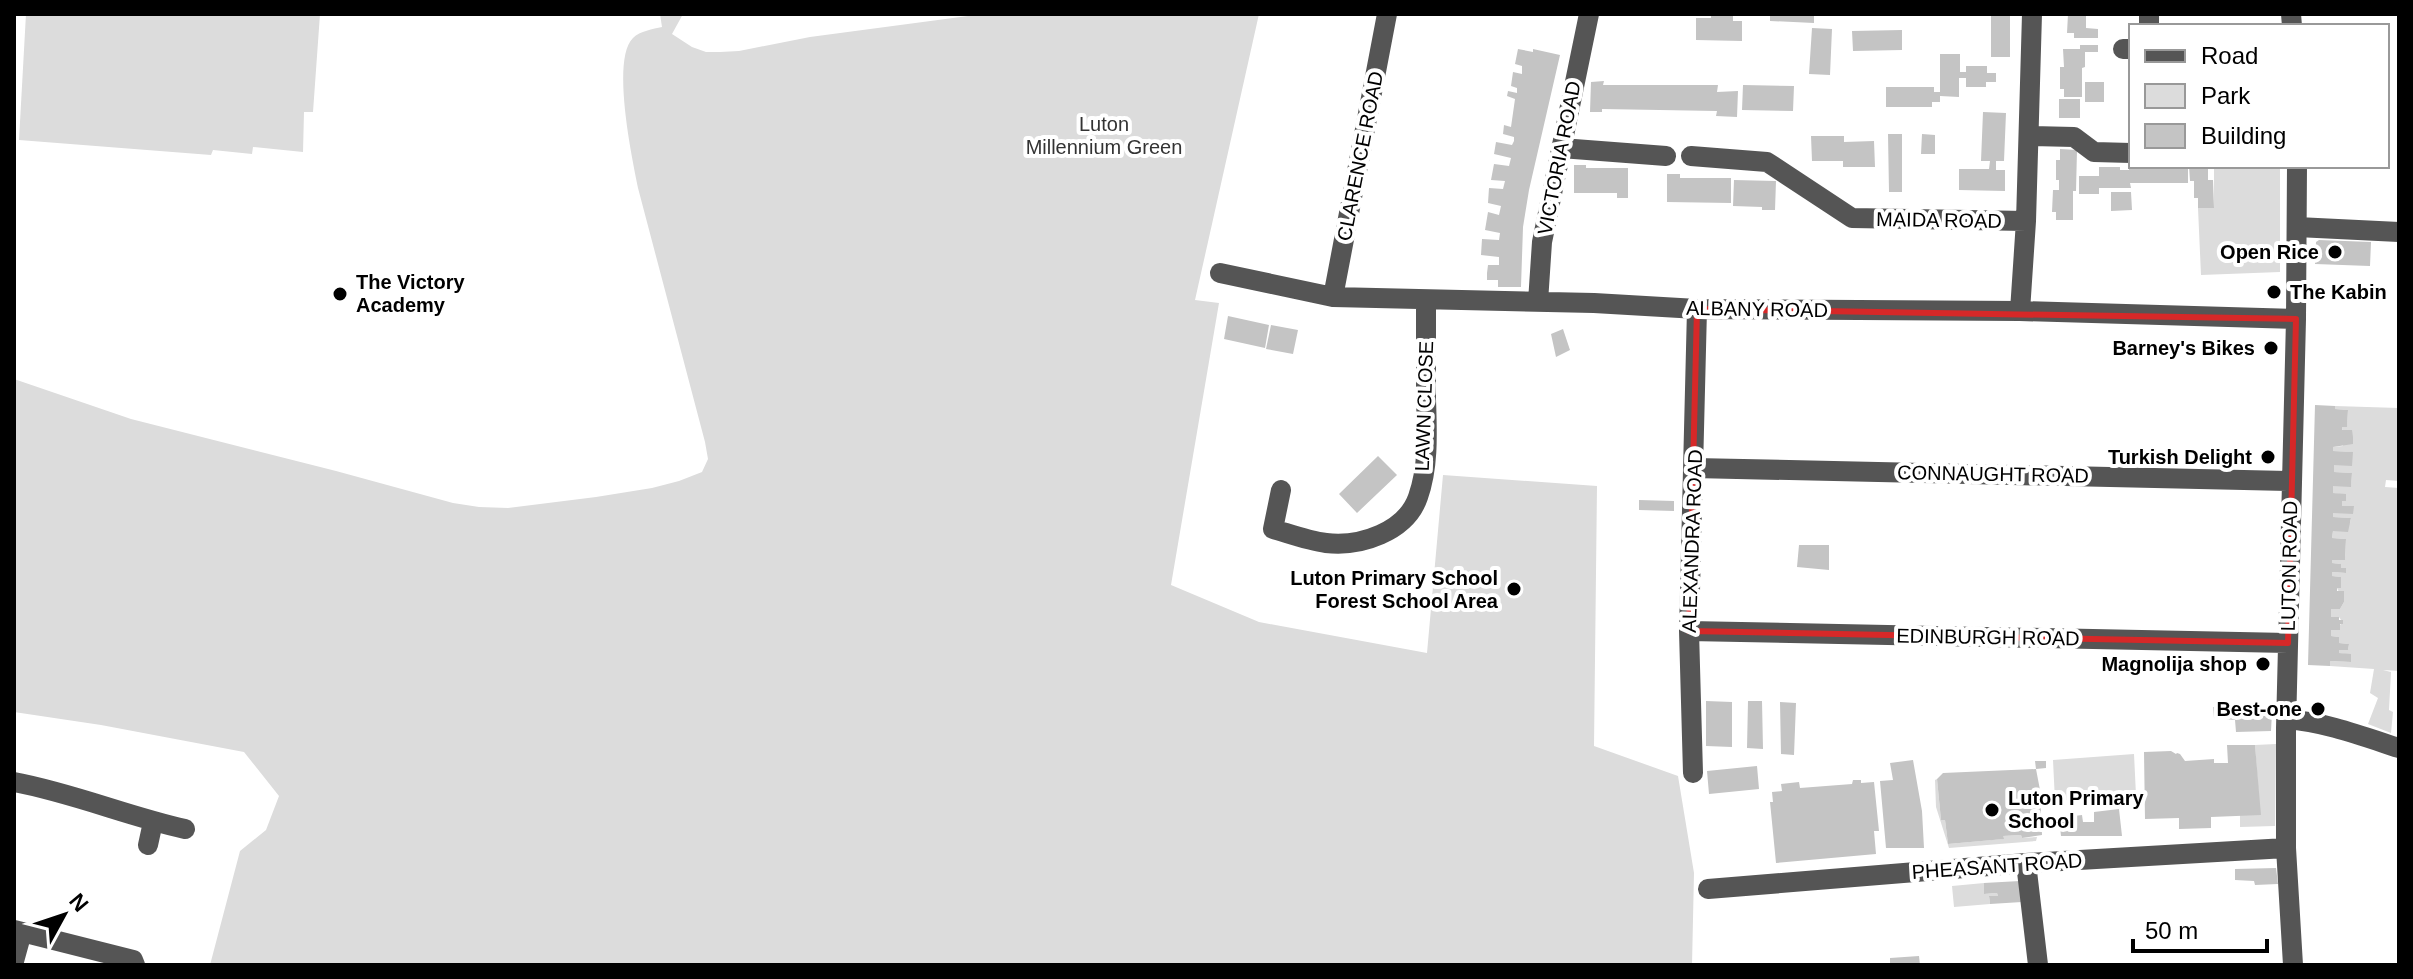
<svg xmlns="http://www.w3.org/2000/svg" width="2413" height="979" font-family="Arial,sans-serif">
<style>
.green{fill:#dcdcdc}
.building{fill:#c4c4c4}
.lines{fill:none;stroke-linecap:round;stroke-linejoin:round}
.minor{stroke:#555;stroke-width:20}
.marked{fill:none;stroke:#d62828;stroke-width:6;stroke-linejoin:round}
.poi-dot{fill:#000;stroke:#fff;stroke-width:3}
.labels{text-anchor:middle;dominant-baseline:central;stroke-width:8;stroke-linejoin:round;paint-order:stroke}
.park-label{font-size:20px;fill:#333;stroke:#fff}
.street-label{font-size:20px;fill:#000;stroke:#fff}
.poi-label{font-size:20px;font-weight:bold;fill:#000;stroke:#fff;text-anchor:end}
</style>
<rect width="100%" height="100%" fill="#fff"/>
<!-- green -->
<path class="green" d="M26,14H320L313,112H304L303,152L253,147L252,154L213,150L211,155L19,140Z
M660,14H683L672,34L692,47L706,52H720L739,51L810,37L983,14H1259L1195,300L1219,303L1171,585L1259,622L1427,653L1443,475L1597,486L1594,746L1678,776L1694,873L1692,965H210L240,851L266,830L279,796L244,752L101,725L14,712V379L131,419L336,471L453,503L479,507L508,508L596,497L652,488L679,481L702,472L708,459L705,442L638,188C632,158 611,59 633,38C640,31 653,29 662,27Z
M2214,166H2280V272L2201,275L2198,208L2214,207Z
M2335,406L2399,408V481L2386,480L2385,487L2399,488V671L2383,670L2391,672L2389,710L2393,712L2391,733L2368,724L2378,698L2370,693L2374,669L2330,666V661L2351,662V655L2339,653V650H2348L2349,644L2339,643V637L2331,636V630L2343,623L2339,617H2331V609H2340L2344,602L2337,588H2341V577L2332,576V572L2345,573L2346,568H2341V564L2332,563V560H2345L2346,539L2332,538L2333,531L2350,523L2351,518L2333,517V513L2353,506H2342V501H2346V495L2333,493V486H2351L2352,473L2334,472V465H2352V452L2333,451V447L2343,446L2342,427L2347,426L2348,410L2335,409Z
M2276,744L2275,826L2240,827V815L2260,814L2255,745Z
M2134,754L2136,795L2055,801L2053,760Z
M1937,779L1941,820H1945L1948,844L2003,839V836L2021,835L2022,838L2037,837L2036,841L1949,848L1936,807L1935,780Z
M1984,883L1985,894L1997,893L1998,896L1989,897L1990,904L1954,907L1952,886Z"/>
<!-- building -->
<path class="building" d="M1711,14H1733V21H1742V41L1696,40V18H1711Z
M1770,14H1814V23L1770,21Z
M1991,14H2010V57H1991Z
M2068,14H2086V28L2098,29V38H2074V33H2067Z
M1812,28L1832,29L1830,75L1809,74Z
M1902,30V50L1853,51L1852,31Z
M2080,45H2098V52H2085V67L2082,68V97H2064V89H2060V67H2064L2063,49H2080Z
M1518,49L1533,52V49L1560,55L1529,190L1523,227L1521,287H1498V280H1487V273L1488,265H1499V257L1481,255L1482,239L1499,240L1500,233L1485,230L1488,212L1499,215L1501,206L1488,203L1489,188L1503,189L1505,181L1491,180L1494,164L1509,166L1511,158L1494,154L1496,142L1512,145L1514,141V137L1503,134L1504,125L1511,127L1515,99L1507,96L1508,91L1517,93V88L1511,86L1513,72L1522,74V66L1515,64Z
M1940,54H1960V72H1966V66H1987V73H1996V82H1986V87H1966V78H1959V97L1940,96V102H1932V107H1886V87H1934V92H1940Z
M1604,81L1603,85H1718L1717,92L1738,91L1737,117L1716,116L1717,111L1602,109V112H1590L1591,82Z
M2085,82H2104V102H2085Z
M1743,85L1794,86L1793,111L1742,110Z
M2059,99H2080V118H2059Z
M1983,112L2006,113L2004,161H1996V170H2005V191L1959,190V169H1989L1990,161H1981Z
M1888,134H1902V192H1889Z
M1922,134L1935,135V154H1921Z
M1811,136H1844V142L1874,141L1875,167H1843V161H1812Z
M2060,149L2077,150L2076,191H2073V220H2056V212H2052L2053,190H2059V180H2056V160H2060Z
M1574,165H1586V168H1628V198H1617V193H1574Z
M2129,166L2158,168L2188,166V183H2130L2131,188H2099V194H2079V176H2099V167H2120V170H2129Z
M2189,166H2208V180H2213L2214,208H2198V198H2194V181H2190Z
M1667,174H1680V178H1731V203L1667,202Z
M1734,180L1776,181L1775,210H1762V207L1733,206Z
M2111,192H2131L2132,210L2111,211Z
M2319,240L2371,242L2370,266L2315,264L2316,242Z
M1228,316L1269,325L1265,348L1224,339Z
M1271,325L1298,330L1293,354L1266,349Z
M1563,329L1570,350L1556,357L1551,334Z
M2315,405L2335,406V409L2348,410L2347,427H2342V430H2352L2353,437V444L2333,447V451L2353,452L2352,466L2334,465V472L2352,473L2351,487L2333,486V493L2346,494V501H2342V506H2354L2353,514L2333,513V517L2351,518L2348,532L2333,531L2332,538L2346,539L2345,560H2332V563L2341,564V568H2346V573L2332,572V576L2341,577V588H2337V591H2344V602L2340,609H2331V617H2339V620H2343V624H2340V630H2331V636L2339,637V643L2349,644L2348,650H2339V653L2351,654V662L2330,661V666L2308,665Z
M1378,456L1397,475L1357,513L1339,494Z
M1639,500L1674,501V511L1639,510Z
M1799,545H1829V570L1797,567Z
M1706,701L1732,702V747L1706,746Z
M1748,701H1762L1763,749L1747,748Z
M1780,702L1796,703L1794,755L1781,754Z
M2213,707L2272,712L2271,731L2236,732L2235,720L2214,718Z
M2227,745H2255L2261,815L2211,817V828L2179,829V818L2145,819L2144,752L2171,751L2176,754L2177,753L2180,754L2185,761L2214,759V763H2228Z
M1913,760L1922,811L1924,848H1886L1880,781L1893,780L1890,763Z
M2035,761H2046V768L2036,769L2040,790L2042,835L2022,838L2021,835L2003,836L2004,839L1948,844L1945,820H1941L1937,779L1943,773L2036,769Z
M1757,766L1759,789L1709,794L1707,771Z
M1853,780H1861V783L1874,782L1879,831H1874L1876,854L1776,863L1770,802H1773L1772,792L1782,791L1781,784L1799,782L1800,788L1852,784Z
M2119,809L2122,836H2061L2059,818L2082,815L2083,822H2094V812Z
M2276,868L2278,884L2255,885L2254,881L2235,880V869Z
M2020,881L2022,902L1990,904L1989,896H1998L1997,893L1984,894V883Z
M1919,956L1920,965H1890V958Z"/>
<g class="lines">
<!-- minor -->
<path class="minor" d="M2291,14L2292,26
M2149,26V14
M2123,49H2131
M2029,136L2074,137L2094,152L2131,153
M1561,148L1666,156
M1691,156L1767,162L1852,218L2026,221
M2297,227L2399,232
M1220,273L1333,297L1594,303L1697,309L2020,311L2296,319
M1333,297L1387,14
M1538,302L1542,242L1589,14
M2020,311L2026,221L2032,14
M1694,468L2291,481
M1281,490L1273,529C1290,534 1309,541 1326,543C1360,547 1406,532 1418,497C1429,466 1427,431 1426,399C1426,366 1426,334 1426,301
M1689,631L2288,643
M2286,719C2325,722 2362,736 2399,748
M1693,773L1689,631L1697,309
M14,782C73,793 127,816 185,829
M148,845L153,822
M2026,863L2038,965
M1708,889L2026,863L2286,848
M14,930L22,932L14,961
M22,932L133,960L135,965
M2293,965L2286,848V728L2296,319L2297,166"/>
</g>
<!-- marked area -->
<path class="marked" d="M1697,309L2296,319L2288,643L1689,631Z"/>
<!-- markers -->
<g class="poi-dot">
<circle cx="2335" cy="252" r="8"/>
<circle cx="2274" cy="292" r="8"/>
<circle cx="340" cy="294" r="8"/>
<circle cx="2271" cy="348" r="8"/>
<circle cx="2268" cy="457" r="8"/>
<circle cx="1514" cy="589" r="8"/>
<circle cx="2263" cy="664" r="8"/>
<circle cx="2318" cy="709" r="8"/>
<circle cx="1992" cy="810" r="8"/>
</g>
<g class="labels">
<!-- park labels -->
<g class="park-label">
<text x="1104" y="124">Luton<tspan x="1104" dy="23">Millennium Green</tspan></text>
</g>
<!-- street labels -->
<g class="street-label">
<text transform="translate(1360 156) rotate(-79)">CLARENCE ROAD</text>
<text transform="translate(1559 158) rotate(-79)">VICTORIA ROAD</text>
<text transform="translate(1939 220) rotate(1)">MAIDA ROAD</text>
<text transform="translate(1757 309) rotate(1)">ALBANY ROAD</text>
<text transform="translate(1424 406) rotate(-88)">LAWN CLOSE</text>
<text transform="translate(1993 474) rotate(1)">CONNAUGHT ROAD</text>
<text transform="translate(1692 541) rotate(-88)">ALEXANDRA ROAD</text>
<text transform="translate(2289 566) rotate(-89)">LUTON ROAD</text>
<text transform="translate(1988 637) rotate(1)">EDINBURGH ROAD</text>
<text transform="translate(1997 866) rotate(-4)">PHEASANT ROAD</text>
</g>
<!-- poi labels -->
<g class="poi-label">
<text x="2319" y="252">Open Rice</text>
<text x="356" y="282" text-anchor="start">The Victory<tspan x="356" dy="23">Academy</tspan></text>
<text x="2290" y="292" text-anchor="start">The Kabin</text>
<text x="2255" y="348">Barney's Bikes</text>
<text x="2252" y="457">Turkish Delight</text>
<text x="1498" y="578">Luton Primary School<tspan x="1498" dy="23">Forest School Area</tspan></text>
<text x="2247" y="664">Magnolija shop</text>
<text x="2302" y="709">Best-one</text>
<text x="2008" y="798" text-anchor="start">Luton Primary<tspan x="2008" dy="23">School</tspan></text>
</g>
</g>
<!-- border -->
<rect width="2413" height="979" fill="none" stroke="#000000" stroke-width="32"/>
<!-- legend -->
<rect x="2129" y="24" width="260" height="144" fill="#ffffff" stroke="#999999" stroke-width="2"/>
<rect x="2145" y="50" width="40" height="12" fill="#555555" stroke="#999999" stroke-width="2"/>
<text x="2201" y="64" font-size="24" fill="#000000">Road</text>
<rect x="2145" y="84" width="40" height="24" fill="#dcdcdc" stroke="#999999" stroke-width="2"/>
<text x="2201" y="104" font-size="24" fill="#000000">Park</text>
<rect x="2145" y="124" width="40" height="24" fill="#c4c4c4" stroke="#999999" stroke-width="2"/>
<text x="2201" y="144" font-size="24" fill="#000000">Building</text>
<!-- north arrow -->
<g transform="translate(64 915) rotate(50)" stroke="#ffffff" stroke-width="6" paint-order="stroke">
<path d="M0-6L14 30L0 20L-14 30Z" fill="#000000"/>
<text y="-12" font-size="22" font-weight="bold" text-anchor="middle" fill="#000000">N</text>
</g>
<!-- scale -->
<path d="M2133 939v12h134v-12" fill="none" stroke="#000000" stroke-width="4"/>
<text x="2145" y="939" font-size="24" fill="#000000" stroke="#ffffff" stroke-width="6" paint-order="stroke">50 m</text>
</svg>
